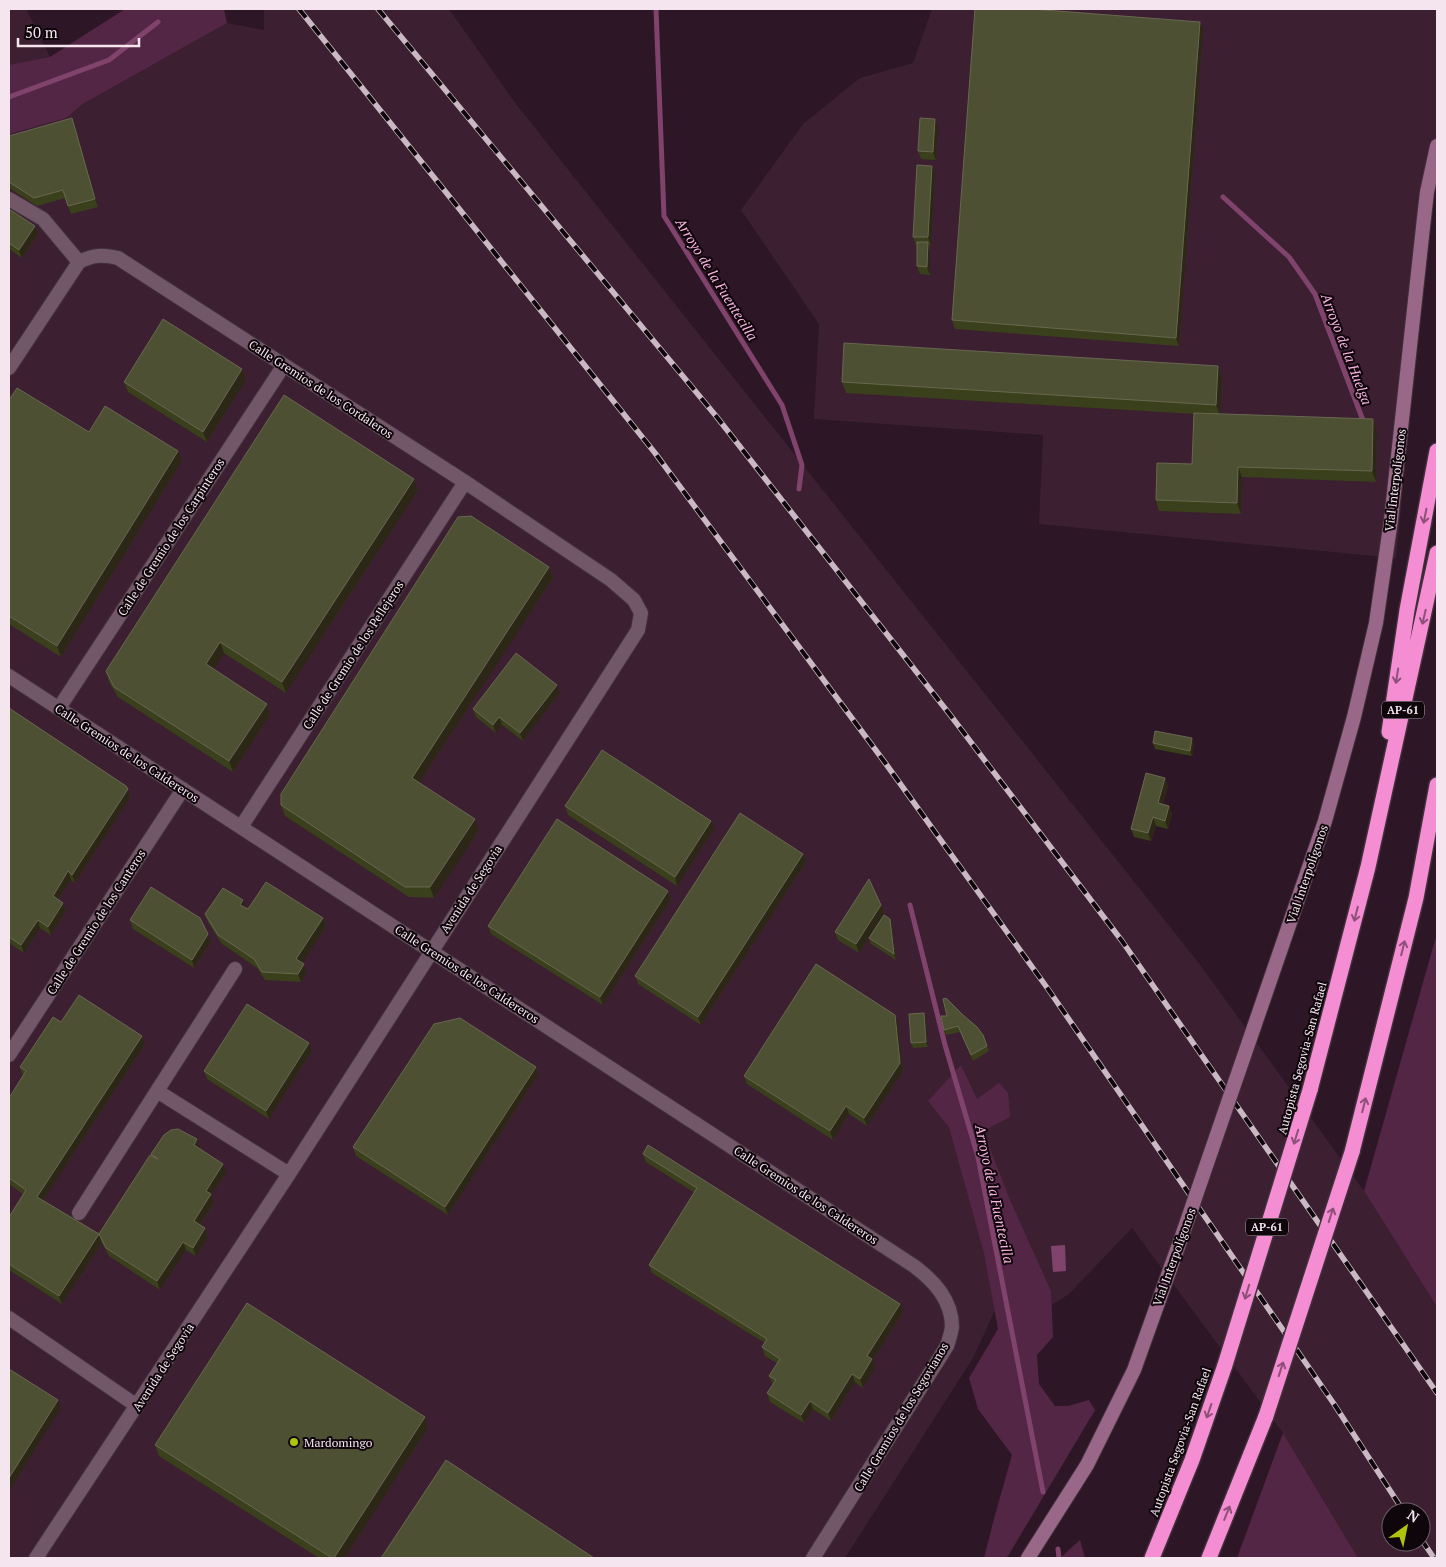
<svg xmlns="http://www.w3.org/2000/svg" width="1446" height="1567" font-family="'PT Serif',serif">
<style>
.built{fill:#3c2032;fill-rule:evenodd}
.green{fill:#542646}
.water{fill:#80446c}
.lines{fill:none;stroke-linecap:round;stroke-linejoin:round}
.stream{stroke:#80446c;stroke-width:5}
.minor-casing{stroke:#41303b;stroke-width:16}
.secondary-casing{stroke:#41303b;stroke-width:16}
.motorway-casing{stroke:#41303b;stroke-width:18}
.minor{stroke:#725768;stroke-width:14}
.secondary{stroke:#996788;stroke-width:14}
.motorway{stroke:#f58dd3;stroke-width:15}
.rail-casing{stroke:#cab8c3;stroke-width:5.5}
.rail{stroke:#0f060c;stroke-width:4;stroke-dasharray:11;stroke-linecap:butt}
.secondary-bridge-casing{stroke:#41303b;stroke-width:16;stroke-linecap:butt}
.motorway-bridge-casing{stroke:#41303b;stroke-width:18;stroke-linecap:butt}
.secondary-bridge{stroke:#996788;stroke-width:14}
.motorway-bridge{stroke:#f58dd3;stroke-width:15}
.wall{fill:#3a3f1c}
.shaded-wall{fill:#2c2716}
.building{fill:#4e5033;stroke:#686850}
.oneway{stroke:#8e5079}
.poi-dot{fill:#adc60d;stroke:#0f060c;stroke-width:2}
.labels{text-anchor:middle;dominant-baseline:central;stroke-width:4;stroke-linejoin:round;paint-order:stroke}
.shield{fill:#0f060c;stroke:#b0a2ab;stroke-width:1}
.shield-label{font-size:11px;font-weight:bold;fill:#f5e5ef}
.street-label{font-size:12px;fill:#f5e5ef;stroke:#0f060c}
.poi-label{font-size:12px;fill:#f5e5ef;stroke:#0f060c;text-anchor:start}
.water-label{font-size:14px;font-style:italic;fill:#fbb3e2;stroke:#0f060c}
</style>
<rect width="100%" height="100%" fill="#2d1625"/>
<!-- built -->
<path class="built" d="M9,9H26L50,57L81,105L227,23L264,30V9H449L516,104L1198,962L1364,1191L1437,1307V1558H1358L1283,1433L1132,1228L1069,1294L1036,1315L1027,1240L973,1358L845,1558H9ZM1391,1512H1421V1542H1391Z
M932,9H1437V149L1396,558L1039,524L1043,435L814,419L819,324L741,210L803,124L860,78L913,63Z"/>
<!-- green -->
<path class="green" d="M125,9H224L227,23L81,105L66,118L9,134V65L50,57Z
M1437,933V1307L1364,1191Z
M961,1065L977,1099L999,1083L1008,1093L1010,1117L983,1131L1010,1200L1051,1291L1053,1337L1037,1355L1039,1384L1055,1406H1068L1089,1400L1095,1410L1008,1556L1005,1558H984L995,1515L1012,1455L978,1409L969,1378L998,1329L984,1253L949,1127L928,1101Z
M1283,1433L1358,1558H1237Z
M1080,1540L1085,1558H1060Z"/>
<!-- water -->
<path class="water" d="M1065,1245L1066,1271L1053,1272L1051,1246Z"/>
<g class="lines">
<!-- stream -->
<path class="stream" d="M656,9L664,216L782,405L802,465L799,489
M9,97L109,60L158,22
M1223,197L1289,257L1315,294L1364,423
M910,905L945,1045L978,1157L1043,1492
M1058,1549L1059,1558"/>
<!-- minor casing -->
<g class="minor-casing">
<path id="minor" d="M9,199L43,219L79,262
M9,368L79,262C93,255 103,254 118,258L465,482L611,580L634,600L641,613L638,630L289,1174L36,1558
M9,676L914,1266C934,1281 952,1300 952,1327C951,1333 949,1340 947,1346L813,1558
M59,708L284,365
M241,827L465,482
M9,1055L183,789
M157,1091L289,1174
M79,1213L235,969
M9,1318L137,1406"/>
</g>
<!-- secondary casing -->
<g class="secondary-casing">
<path id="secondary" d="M1254,1027L1325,821L1354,717L1376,623L1391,520L1424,218L1427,192L1437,146
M1028,1558L1087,1465L1134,1370L1183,1233"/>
</g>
<!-- motorway casing -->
<g class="motorway-casing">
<path id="motorway" d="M1389,732L1407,610L1437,451
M1310,1090L1368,867L1437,553
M1352,1152L1416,898L1437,785
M1152,1558L1192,1460L1225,1365
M1209,1558L1266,1416"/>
</g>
<!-- minor -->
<use href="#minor" class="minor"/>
<!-- secondary -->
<use href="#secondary" class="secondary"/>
<!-- motorway -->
<use href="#motorway" class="motorway"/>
<!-- rail casing -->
<g class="rail-casing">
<path id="rail" d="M299,9L655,453L886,764L1048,989L1334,1404L1404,1512
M378,9L716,416L951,716L1122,941L1437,1393
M1421,1539L1434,1558"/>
</g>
<!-- rail -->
<use href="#rail" class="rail"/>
<!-- secondary-bridge casing -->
<g class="secondary-bridge-casing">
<path id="secondary-bridge" d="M1183,1233L1254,1027"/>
</g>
<!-- motorway-bridge casing -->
<g class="motorway-bridge-casing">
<path id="motorway-bridge" d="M1225,1365L1310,1090
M1266,1416L1352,1152"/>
</g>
<!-- secondary-bridge -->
<use href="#secondary-bridge" class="secondary-bridge"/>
<!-- motorway-bridge -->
<use href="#motorway-bridge" class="motorway-bridge"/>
</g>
<!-- wall -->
<path class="wall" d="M1203,30L1179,346L955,329L952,320Z
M75,126L98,207L71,214L65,198L37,206L9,188V136Z
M938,127L936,160L921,159L918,151Z
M932,166L935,174L931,246L929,245L930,251V275L920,274L917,266V245H916L913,237Z
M9,209L38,234L22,258L9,249Z
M1218,366L1222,377L1220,414L1373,419L1377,430L1376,482L1242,477L1241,514L1159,511L1156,500L1192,464L1194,414L846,393L842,382Z
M246,380L207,442L128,392L124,382Z
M9,400L89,432L178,451L182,461L61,657L9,624Z
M414,479L418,490L286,693L224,653L213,669L267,704L270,715L233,772L118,697L109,682L106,671Z
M549,567L553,578L419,783L479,830L434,898L409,897L285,816L281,805Z
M560,693L523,741L502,725L496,733L476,717L473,709Z
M9,708L126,786L130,798L75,883L71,880L58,900L63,903L66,911L51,935L40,928L24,953L9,943Z
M1153,743H1194L1192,756L1155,749Z
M1165,778L1168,786L1163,804L1169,806L1172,814L1168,829L1156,826L1151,841L1134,837L1131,829Z
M565,806L711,821L714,829L677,886L568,815Z
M803,854L806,862L701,1025L638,984L635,976Z
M668,891L671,899L603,1005L491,934L488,926Z
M881,905L884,913L859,953L838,940L835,932Z
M246,908L248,909L323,918L326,927L302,963L307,972L301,982L265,980L257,968L221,943L208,922L205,914Z
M890,919L892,924L896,960L871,944L869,938Z
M130,920L211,942L194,968L133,929Z
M924,1013L926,1018L928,1047L913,1048L911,1043Z
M895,1015L898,1023L903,1071L867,1126L849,1114L833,1140L747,1084L744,1076Z
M963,1015L983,1035L989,1051L973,1061L960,1032L946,1035L944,1030Z
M61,1022L142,1036L145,1044L43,1200L99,1234L152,1156L151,1154L200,1147L199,1149L223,1164L226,1173L211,1195L214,1203L200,1225L205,1228L208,1237L196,1256L186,1250L160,1290L109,1256L102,1243L62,1304L9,1270V1217L23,1194L9,1184V1098L23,1076L20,1067Z
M312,1051L269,1119L207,1079L204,1071Z
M536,1067L538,1075L448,1215L356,1156L353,1147Z
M643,1154L903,1312L873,1360L875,1368L863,1388L855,1382L831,1421L813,1409L804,1423L770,1402L767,1393L773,1385L769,1376L777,1363L765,1356L762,1347L765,1343L652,1273L649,1265L695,1193L646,1162Z
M428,1428L345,1558H319L159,1456L155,1445Z"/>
<!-- shaded-wall -->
<path class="shaded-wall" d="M1200,22L1203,30L1179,346L1176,338Z
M72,118L75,126L98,207L95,199Z
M935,119L938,127L936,160L933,152Z
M932,166L935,174L931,246L928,237Z
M35,226L38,234L22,258L19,250Z
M928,242L930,251V275L927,267Z
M1218,366L1222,377L1220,415L1216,405Z
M242,369L246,380L207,442L203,432Z
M1373,419L1377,430L1376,482L1372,471Z
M178,451L182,461L61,657L57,646Z
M1238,467L1242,477L1241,514L1237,503Z
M414,479L418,490L286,693L282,682Z
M549,567L553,578L416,788L412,778Z
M220,642L224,653L210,675L206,664Z
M557,685L560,693L523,741L520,733Z
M267,704L270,715L233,772L229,761Z
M499,717L502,725L496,733L493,725Z
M1192,738L1194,743L1192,756L1190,751Z
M1165,778L1168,786L1161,811L1158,803Z
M128,789L130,798L75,883L72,875Z
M1169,806L1172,814L1168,829L1165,821Z
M1153,817L1156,826L1151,841L1148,833Z
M475,819L479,830L434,898L430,887Z
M711,821L714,829L677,886L675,877Z
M803,854L806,862L701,1025L698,1017Z
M68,871L71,880L55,904L53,896Z
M668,891L671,899L603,1005L600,997Z
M243,900L246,909L240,905Z
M63,903L66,911L51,935L48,927Z
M881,905L884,913L859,953L856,944Z
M323,918L326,927L299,968L296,959Z
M890,919L892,924L896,960L894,954Z
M38,920L40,928L24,953L21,945Z
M208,934L211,942L194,968L192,960Z
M304,964L307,972L301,982L298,974Z
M924,1013L926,1018L928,1047L926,1042Z
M895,1015L898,1023L903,1071L867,1126L864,1118Z
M142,1036L145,1044L40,1205L37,1197Z
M309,1043L312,1051L269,1119L266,1111Z
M536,1067L538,1075L448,1215L445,1207Z
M846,1106L849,1114L833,1140L830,1131Z
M197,1139L200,1147L196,1153L194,1145Z
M223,1164L226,1173L211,1195L214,1203L197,1229L194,1221L206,1191Z
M205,1228L208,1237L196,1256L193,1248Z
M99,1234L102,1243L62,1304L59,1296Z
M183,1242L186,1250L160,1290L157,1281Z
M900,1304L903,1312L873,1360L875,1368L863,1388L860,1379L867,1356Z
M852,1374L855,1382L831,1421L828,1413Z
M58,1400L61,1408L9,1491V1478Z
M810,1401L813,1409L804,1423L801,1415Z
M425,1417L428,1428L345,1558H334Z"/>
<!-- building -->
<path class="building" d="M975,9H1031L1200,22L1176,338L952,320Z
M72,118L95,199L68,206L63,190L34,198L9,182V136Z
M920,118L935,119L933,152L918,151Z
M917,165L932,166L928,237H913Z
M9,209L35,226L19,250L9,243Z
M917,242H928L927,267L917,266Z
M163,319L242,369L203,432L124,382Z
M844,343L1218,366L1216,405L842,382Z
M17,388L89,432L105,406L178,451L57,646L9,616V400Z
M284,395L414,479L282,682L220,642L206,664L267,704L229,761L114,687L106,671Z
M1194,413L1373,419L1372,471L1238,467L1237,503L1156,500L1157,463L1192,464Z
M471,516L549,567L412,778L475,819L430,887H405L281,805V794L458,517Z
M516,653L557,685L520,733L499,717L493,725L473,709Z
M9,708L126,786L128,789L72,875L68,871L53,896L63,903L48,927L38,920L21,945L9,937Z
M1155,731L1192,738L1190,751L1153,743Z
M602,750L711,821L675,877L565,806Z
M1146,773L1165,778L1158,803L1169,806L1165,821L1153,817L1148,833L1131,829Z
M740,813L803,854L698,1017L635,976Z
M557,819L668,891L600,997L488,926Z
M869,879L881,905L856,944L835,932Z
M266,882L323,918L296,959L304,964L298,974L262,972L254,959L218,935L205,914L223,888L243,900L240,905L248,909Z
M151,887L200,918L208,934L192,960L130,920Z
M884,915L890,919L894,954L869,938Z
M816,964L895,1015L900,1063L864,1118L846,1106L830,1131L744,1076Z
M79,995L142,1036L37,1197L99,1234L59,1296L9,1264V1217L26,1190L9,1178V1098L26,1071L20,1067L53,1017L61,1022Z
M946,998L963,1015L977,1027L983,1035L987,1046L971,1055L958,1026L944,1030L941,1016H947L943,999Z
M247,1004L309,1043L266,1111L204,1071Z
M924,1013L926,1042L911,1043L909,1014Z
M460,1018L536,1067L445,1207L353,1147L434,1024Z
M178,1129L197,1139L194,1145L223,1164L206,1191L211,1194L194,1221L205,1228L193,1248L183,1242L157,1281L106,1248L99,1234L150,1155L158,1159L151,1154L164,1135L171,1130Z
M648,1145L900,1304L867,1356L872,1359L860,1379L852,1374L828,1413L810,1401L801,1415L767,1393L776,1380L769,1376L780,1359L762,1347L767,1339L649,1265L697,1188L643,1154Z
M247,1303L425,1417L334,1558H332L155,1445Z
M9,1369L58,1400L9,1478Z
M446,1460L594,1558H381Z"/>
<!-- one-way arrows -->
<defs><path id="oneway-shaft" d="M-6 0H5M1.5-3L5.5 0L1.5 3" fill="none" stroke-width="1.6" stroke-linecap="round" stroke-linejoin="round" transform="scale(1.25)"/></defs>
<g class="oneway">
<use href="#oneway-shaft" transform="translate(1425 516) rotate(101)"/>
<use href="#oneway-shaft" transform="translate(1424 617) rotate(103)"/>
<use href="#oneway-shaft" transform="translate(1397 676) rotate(99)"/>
<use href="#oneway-shaft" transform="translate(1356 914) rotate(104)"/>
<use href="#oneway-shaft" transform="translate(1403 948) rotate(-76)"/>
<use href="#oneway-shaft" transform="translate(1364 1105) rotate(-76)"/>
<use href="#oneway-shaft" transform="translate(1296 1137) rotate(107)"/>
<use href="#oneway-shaft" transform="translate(1331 1215) rotate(-72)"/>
<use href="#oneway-shaft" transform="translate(1247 1292) rotate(107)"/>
<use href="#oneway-shaft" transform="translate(1281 1369) rotate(-72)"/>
<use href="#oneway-shaft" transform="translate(1209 1411) rotate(109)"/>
<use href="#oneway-shaft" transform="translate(1227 1513) rotate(-68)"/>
</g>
<!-- markers -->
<circle class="poi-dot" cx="294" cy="1442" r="5"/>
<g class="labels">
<!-- shield labels -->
<g class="shield">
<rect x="1382" y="701.5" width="42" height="17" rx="4"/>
<rect x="1246" y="1218.5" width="42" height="17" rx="4"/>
</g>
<g class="shield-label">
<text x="1403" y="710">AP-61</text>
<text x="1267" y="1227">AP-61</text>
</g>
<!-- street labels -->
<g class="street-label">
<text transform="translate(321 389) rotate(33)">Calle Gremios de los Cordaleros</text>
<text transform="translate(1395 480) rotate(-83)">Vial Interpolígonos</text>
<text transform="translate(171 537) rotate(-57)">Calle de Gremio de los Carpinteros</text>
<text transform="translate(353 655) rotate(-57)">Calle de Gremio de los Pellejeros</text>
<text transform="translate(127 753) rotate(33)">Calle Gremios de los Caldereros</text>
<text transform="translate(1307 874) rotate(-71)">Vial Interpolígonos</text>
<text transform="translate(471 889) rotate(-57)">Avenida de Segovia</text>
<text transform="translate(96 922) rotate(-57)">Calle de Gremio de los Canteros</text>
<text transform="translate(467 974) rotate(33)">Calle Gremios de los Caldereros</text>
<text transform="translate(1302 1058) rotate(-75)">Autopista Segovia-San Rafael</text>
<text transform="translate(806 1195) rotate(33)">Calle Gremios de los Caldereros</text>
<text transform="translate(1174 1257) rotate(-70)">Vial Interpolígonos</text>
<text transform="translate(163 1367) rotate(-57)">Avenida de Segovia</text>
<text transform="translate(901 1417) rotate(-59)">Calle Gremios de los Segovianos</text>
<text transform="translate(1180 1442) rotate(-70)">Autopista Segovia-San Rafael</text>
</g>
<!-- poi labels -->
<g class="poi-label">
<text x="304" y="1442">Mardomingo</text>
</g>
<!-- water labels -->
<g class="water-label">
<text transform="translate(717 279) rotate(58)">Arroyo de la Fuentecilla</text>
<text transform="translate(1347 349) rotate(69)">Arroyo de la Huelga</text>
<text transform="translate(995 1194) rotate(78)">Arroyo de la Fuentecilla</text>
</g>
</g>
<!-- border -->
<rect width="1446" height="1567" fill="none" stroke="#f5e5ef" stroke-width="20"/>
<!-- north arrow -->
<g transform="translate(1406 1527) rotate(33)"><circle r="24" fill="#0f060c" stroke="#6b5f67"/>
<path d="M0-4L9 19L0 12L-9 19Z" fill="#adc60d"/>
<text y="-8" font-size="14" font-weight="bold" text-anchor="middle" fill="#f5e5ef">N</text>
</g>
<!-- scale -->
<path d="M18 38v8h121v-8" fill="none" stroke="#f5e5ef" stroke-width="2.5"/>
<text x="25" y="38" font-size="15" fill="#f5e5ef" stroke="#0f060c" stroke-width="4" paint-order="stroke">50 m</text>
</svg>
